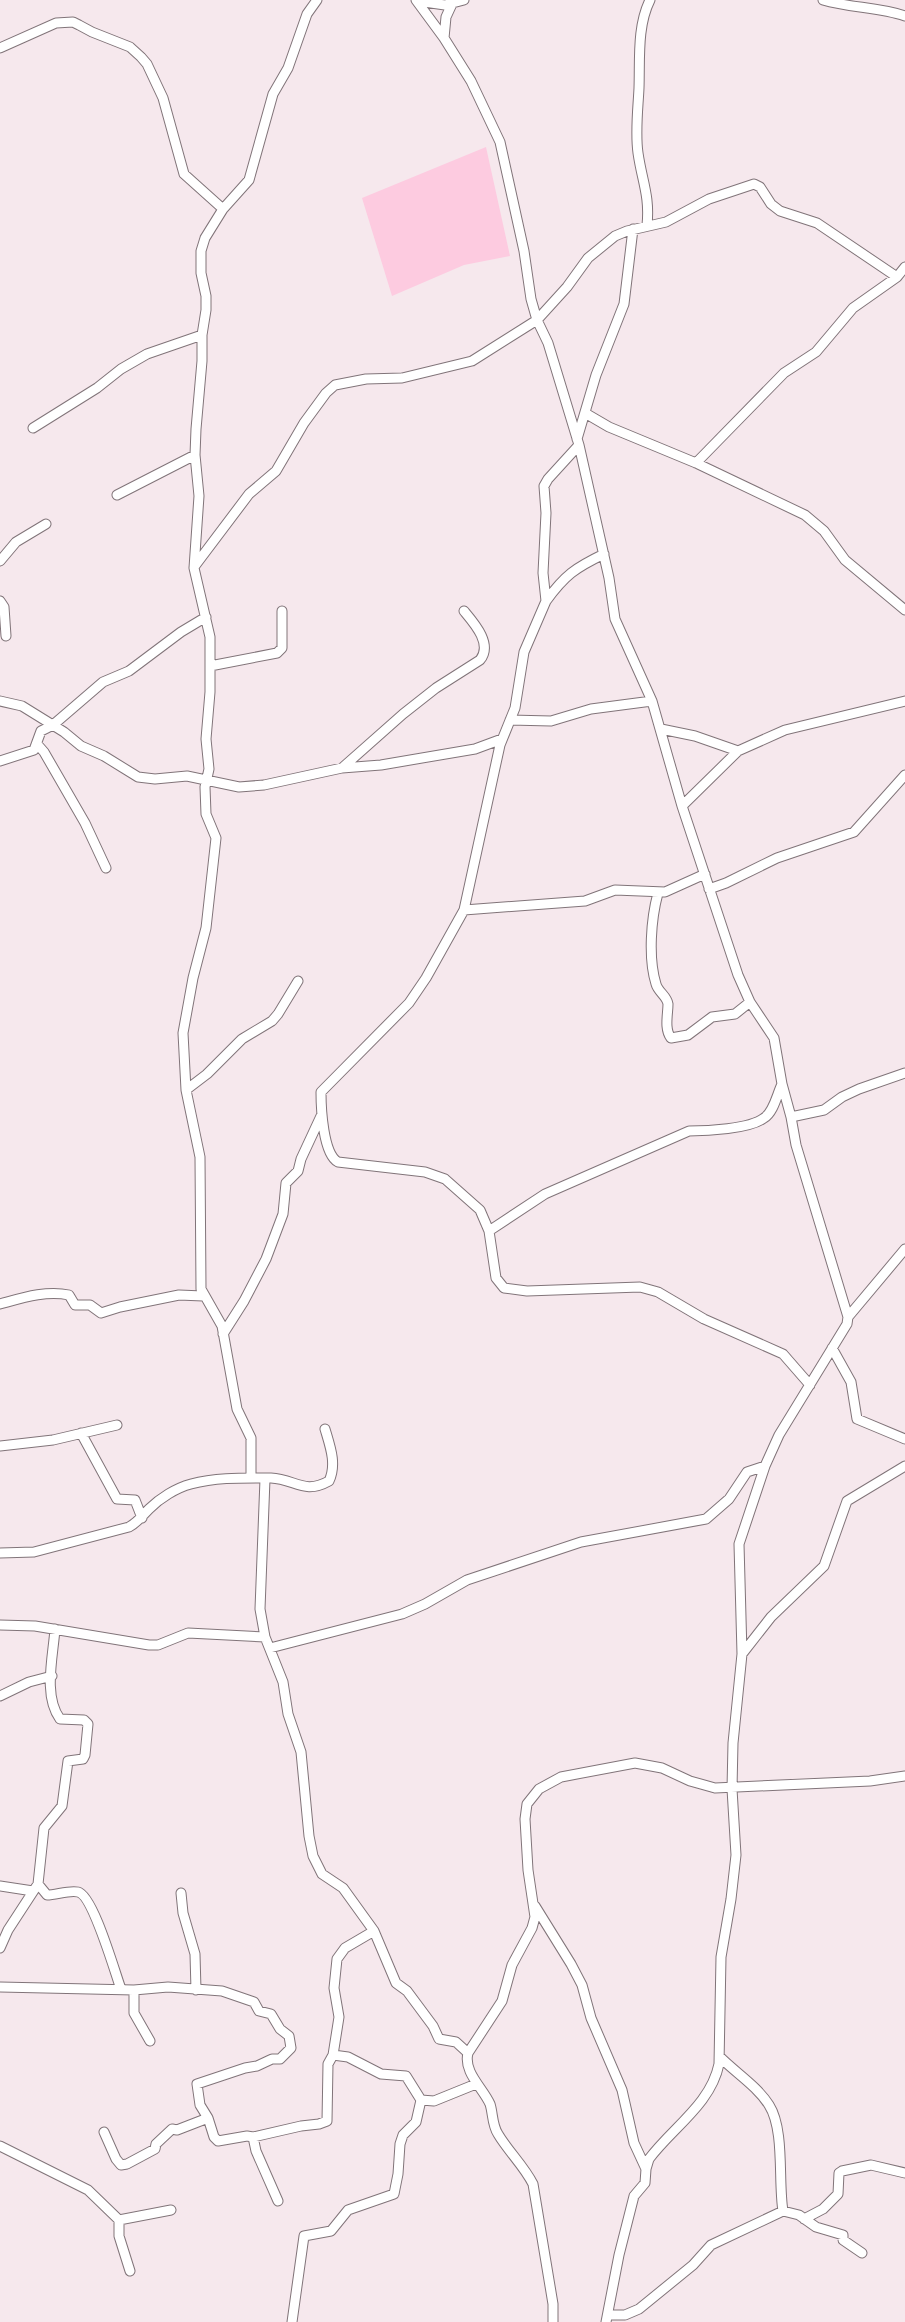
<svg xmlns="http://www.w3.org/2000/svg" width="905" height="2322" font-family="Roboto,sans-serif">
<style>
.green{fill:#fdcbe0}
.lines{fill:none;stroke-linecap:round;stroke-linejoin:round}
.minor-casing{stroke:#817479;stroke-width:11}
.minor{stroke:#fff;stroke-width:9}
</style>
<rect width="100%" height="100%" fill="#f6e8ed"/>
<!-- green -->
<path class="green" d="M486,147L510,256L464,265L392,296L362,198Z"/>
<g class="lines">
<!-- minor casing -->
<g class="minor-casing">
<path id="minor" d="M416,0L444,38L471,81L500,142L524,251L531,299L537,320L548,343L579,445L609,578L615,619L652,701L682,806L738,975L750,1002L774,1038L782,1084L791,1117L796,1145L848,1317
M823,0C850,8 879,7 905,16
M417,1L445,5L464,0
M444,38L446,17L452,4
M0,48L56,23L73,22L79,25L92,32L130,47L141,57L147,64L163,98L184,174L223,209
M647,225C650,196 642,181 638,153C635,132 638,109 639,88C640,59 637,26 650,0
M585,413L609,427L696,463L805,515L824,531L845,560L905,610
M33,428L97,388L121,369L147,354L202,335
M577,439L596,375L624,304L633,229
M579,445L548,479L544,486L546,513L543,573L546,601L524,652L515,708L500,745L464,910L426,978L409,1003L321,1092C321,1108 323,1154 338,1162L425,1172L445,1179L480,1210L489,1231L496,1278L504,1288L527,1291L640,1287L658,1292L704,1319L783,1354L810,1385
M696,463L784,373L816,352L853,308L897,277L905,267
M117,495L195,455
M0,561L16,542L46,524
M194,567L249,494L276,471L304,423L326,393L335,385L366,379L402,378L472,361L537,320L567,287L588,258L615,236L627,231L666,222L709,199L754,184L760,187L771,204L780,211L817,223L897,277
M0,601L4,607L6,636
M546,601C565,575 575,568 604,554
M210,666L277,653L282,648V611
M0,701L22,706L64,732L81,746L104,756L138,777L155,779L187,776L239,787L264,785L342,768L403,714L436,688L480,660C493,644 474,623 464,611
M510,720L551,721L591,709L652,701
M661,729L695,736L738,751
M37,744L44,752L85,823L106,868
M0,761L34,750L41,731L53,725L103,682L129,671L181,632L206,617
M342,768L381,765L475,749L502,739
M682,806L738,751L785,730L905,701
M709,889L726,883L777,858L854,832L905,775
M658,893C651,919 648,958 656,984C658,992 667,996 668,1004C668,1014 664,1029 671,1038L688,1035L712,1017L735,1014L750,1002
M464,910L585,901L615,890L665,892L705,874
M186,1090L207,1074L242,1039L272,1021L278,1014L298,981
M791,1117L824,1110L842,1097L859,1089L905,1073
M489,1231L545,1194L689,1131C706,1131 750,1129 764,1118C774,1112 777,1094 782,1084
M0,1304C22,1298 46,1290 69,1295L75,1305H90L101,1313L120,1307L179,1295L203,1296
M223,1334L244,1301L266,1259L283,1214L286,1183L298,1171L301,1159L321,1116
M832,1348L851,1382L857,1419L905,1439
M81,1433L117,1499L135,1500L142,1518
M0,1446L53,1440L117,1425
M251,1478V1438L237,1409L222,1326L201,1289L200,1157L186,1090L183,1033L193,978L206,928L216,838L206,814L205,787L209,769L206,739L210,692V637L194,568L199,496L195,455L196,429L202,361V335L206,310V296L201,273V251L205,238L223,209L249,180L273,94L288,68L307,14L317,0
M265,1479L260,1609L265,1637L283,1682L288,1714L301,1752L309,1836L313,1856L322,1874L343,1888L374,1931L396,1983L407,1991L433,2026L439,2039L456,2042L468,2053
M0,1553L34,1552L129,1527C138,1522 142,1516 149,1509C160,1498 176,1488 191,1484C217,1477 244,1478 271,1478C295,1479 304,1495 329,1481C337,1464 330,1446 325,1429
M0,1625L35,1626L149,1645H158L188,1633L265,1637
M270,1648L402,1614L425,1604L467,1580L581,1542L706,1519L729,1499L747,1472L765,1466
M742,1654L771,1617L824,1566L847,1501L905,1466
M0,1696L29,1682L52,1676
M38,1884L47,1895C56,1895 69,1890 78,1892C93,1895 115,1973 121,1989
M0,1886L33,1891
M181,1893L183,1913L195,1954L196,1990
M535,1906L571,1964L582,1985L591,2018L622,2090L634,2143L646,2169
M0,1948L8,1930L38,1884L44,1828L62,1806L68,1761L83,1759L85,1755L88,1724L84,1720L60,1719C43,1696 53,1657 55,1629
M0,1987L134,1990L168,1987L222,1991L254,2002L259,2011L271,2014L280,2029L289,2036L291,2048L280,2059H272L257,2066L245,2068L197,2084L200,2105L208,2118
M134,1990V2013L150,2041
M720,2057C736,2073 757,2086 769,2105C785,2130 778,2182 783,2211
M421,2100L434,2101L476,2084
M104,2132L116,2159L121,2165L127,2164L155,2149L156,2144L172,2129L177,2130L208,2118L214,2137L218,2141L247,2136L253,2137L256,2151L278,2201
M253,2137L301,2126L319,2124L327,2121L328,2064L333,2055
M0,2146L88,2190L119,2220L171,2210
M804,2219L823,2209L838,2194L839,2173L842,2171L871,2165L905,2173
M119,2220V2236L130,2271
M608,2315H625L639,2309L693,2265L711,2245L783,2211L799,2215L816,2227L843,2235V2240L862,2253
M292,2322L304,2236L331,2231L348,2210L394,2194L398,2174L400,2144L403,2135L416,2122L421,2100L406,2076L381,2074L348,2057L333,2055L339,2017L334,1988L337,1959L345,1948L374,1931
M553,2322V2304L533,2184C524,2166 508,2151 498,2134C492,2125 493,2113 490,2104C483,2088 463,2072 468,2053L502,2001L512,1965L532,1928L535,1917L528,1870L525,1819L527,1804L539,1789L561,1777L635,1763L662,1768L690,1781L715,1788L870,1781L905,1776
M606,2322L619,2255L634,2196L645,2183L646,2169L649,2159C672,2128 711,2104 719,2064L721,1957L731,1899L736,1855L732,1789L733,1743L742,1654L739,1544L765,1466L779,1435L847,1324L848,1317L905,1249"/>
</g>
<!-- minor -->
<use href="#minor" class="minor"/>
</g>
</svg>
